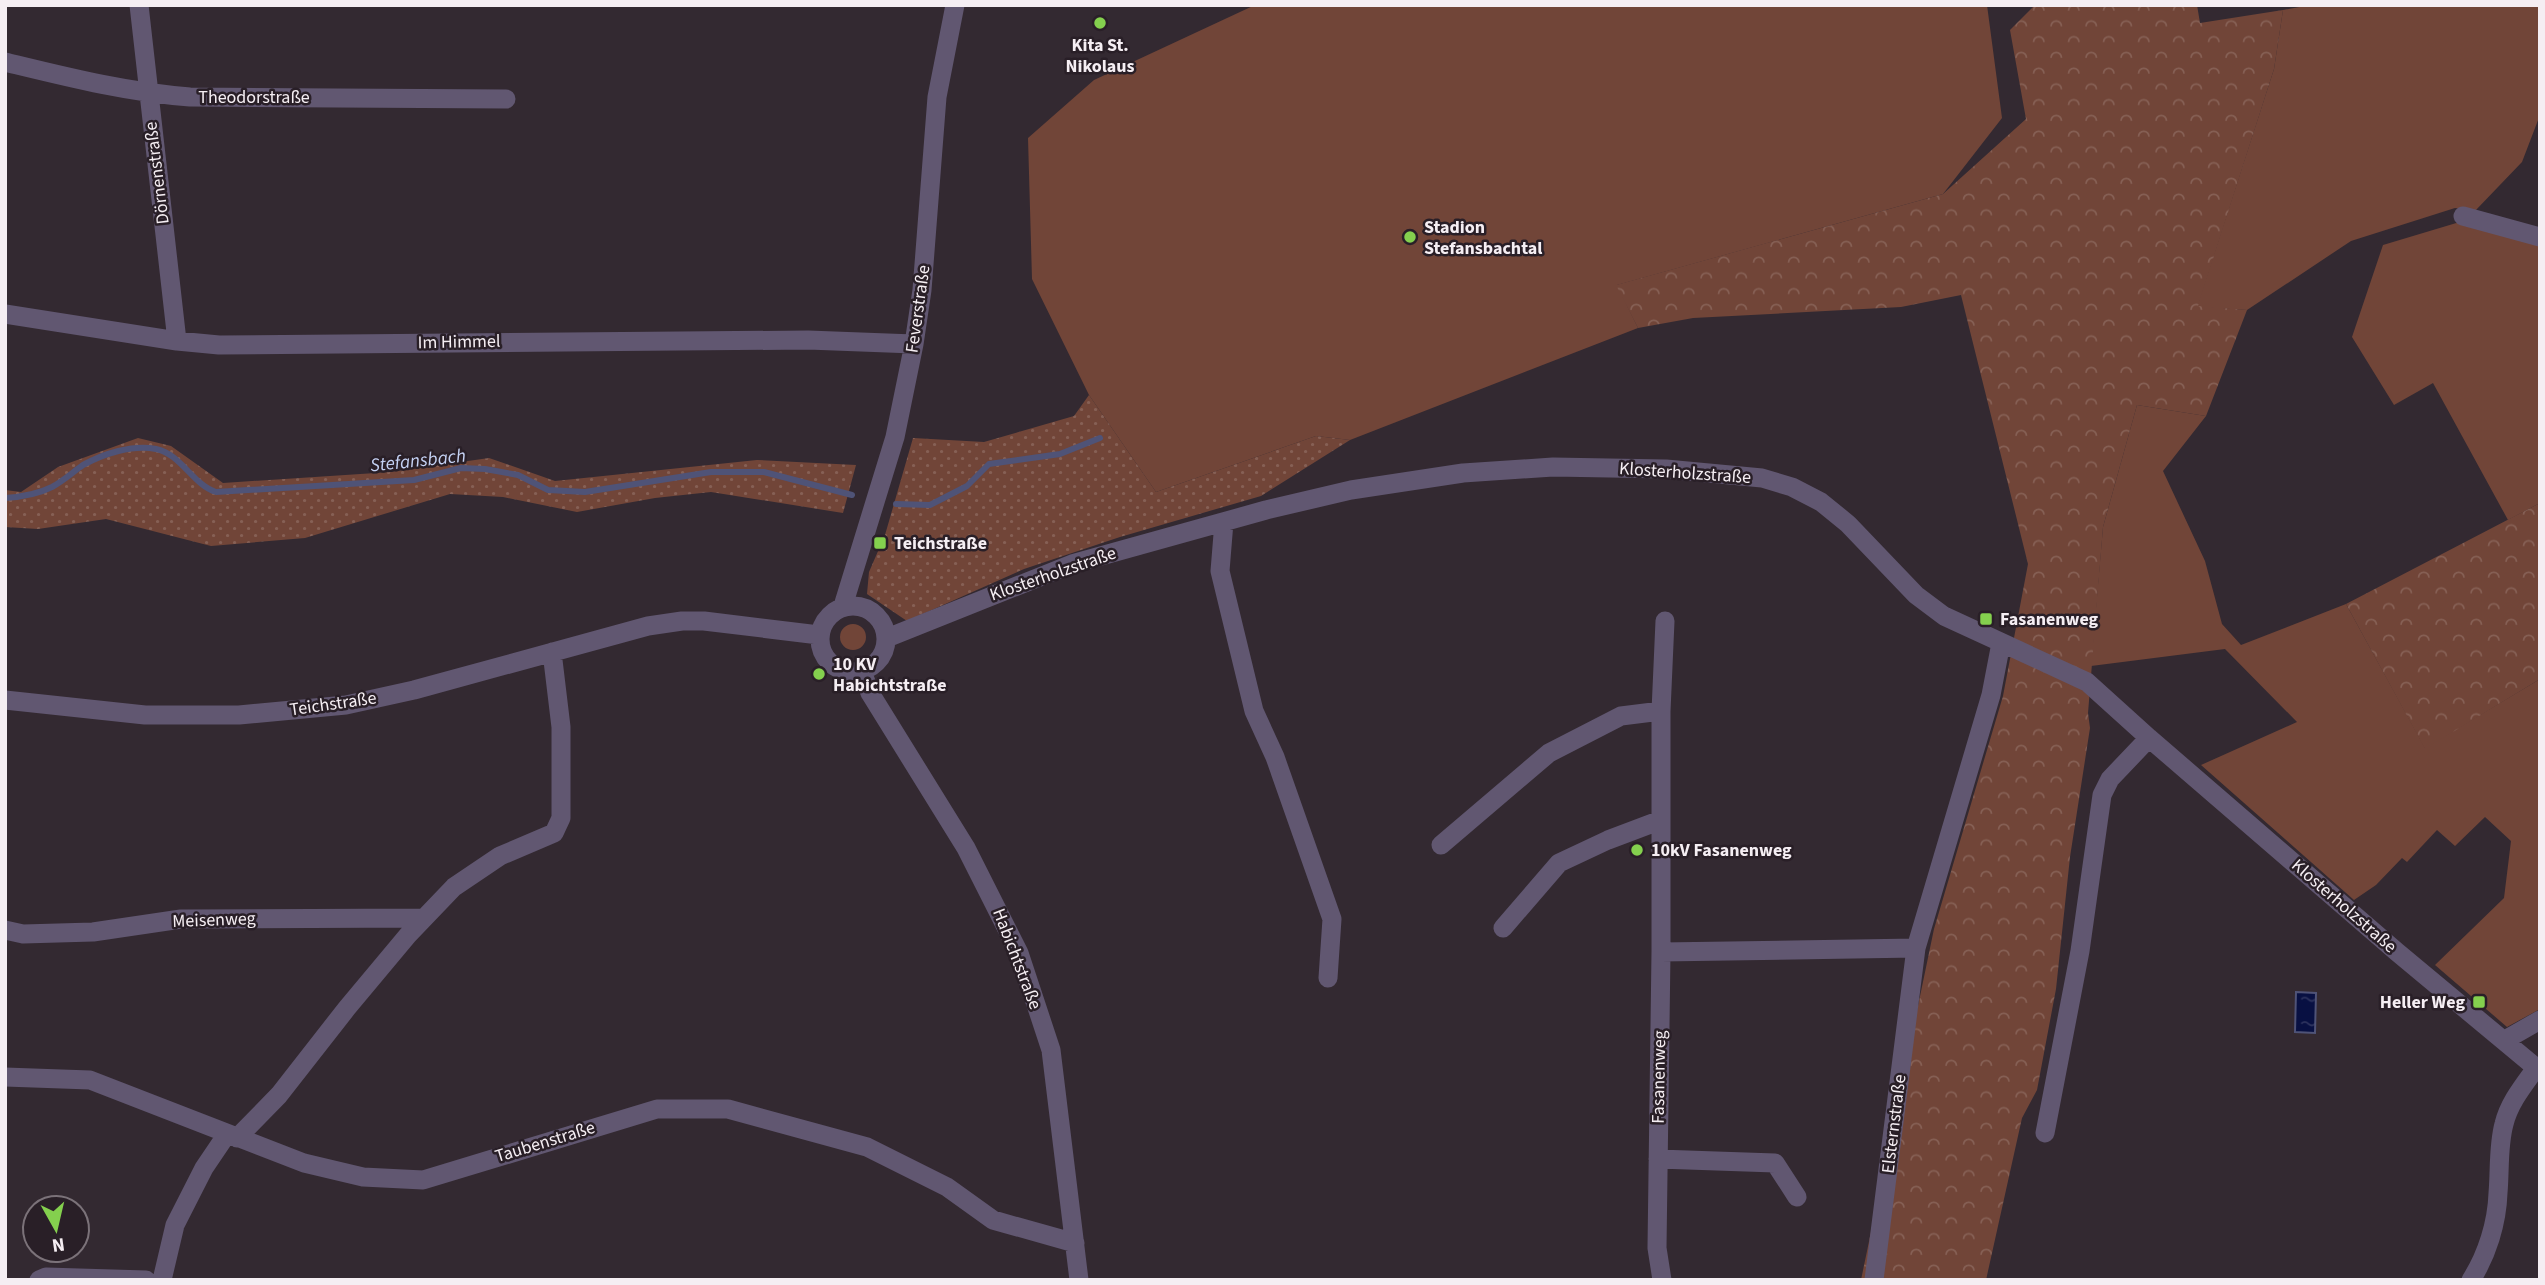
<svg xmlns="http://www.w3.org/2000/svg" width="2545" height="1285" font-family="'Source Sans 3',sans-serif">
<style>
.green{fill:#714538}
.forest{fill:url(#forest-crowns)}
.park{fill:url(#park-dots)}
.water{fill:url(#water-ripples);stroke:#4f5377;stroke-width:2}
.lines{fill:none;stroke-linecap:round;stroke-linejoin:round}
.stream{stroke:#4f5377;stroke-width:6}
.street{stroke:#615771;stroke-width:19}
.poi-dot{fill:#84d04e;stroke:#291f27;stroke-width:2.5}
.labels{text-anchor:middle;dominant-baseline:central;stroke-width:5;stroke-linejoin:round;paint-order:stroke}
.poi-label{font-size:18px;font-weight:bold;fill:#f5eef3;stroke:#291f27;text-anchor:start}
.street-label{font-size:18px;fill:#f5eef3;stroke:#291f27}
.water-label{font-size:19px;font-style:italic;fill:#c5d2f4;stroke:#291f27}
</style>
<defs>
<pattern id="forest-crowns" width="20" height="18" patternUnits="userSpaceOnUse" patternTransform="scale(1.75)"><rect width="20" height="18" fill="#714538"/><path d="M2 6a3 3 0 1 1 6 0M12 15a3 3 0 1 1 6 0" fill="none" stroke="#866055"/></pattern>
<pattern id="park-dots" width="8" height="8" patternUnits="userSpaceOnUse" patternTransform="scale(1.75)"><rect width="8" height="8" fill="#714538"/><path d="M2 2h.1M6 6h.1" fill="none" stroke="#866055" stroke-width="1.8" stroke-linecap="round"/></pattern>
<pattern id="water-ripples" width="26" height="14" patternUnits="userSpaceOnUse" patternTransform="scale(1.75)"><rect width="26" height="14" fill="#081042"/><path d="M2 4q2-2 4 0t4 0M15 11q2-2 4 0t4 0" fill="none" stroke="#2d335e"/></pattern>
</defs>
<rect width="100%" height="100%" fill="#332931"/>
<!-- green -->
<path class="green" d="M1255,5H1987L2002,118L1943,194L1617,285L1638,328L1350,440L1316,436L1156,492L1089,395L1032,279L1028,138L1094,80Z
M2310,5H2540V115L2522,162L2475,211L2455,208L2351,241L2247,310L2197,307L2274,69L2283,10Z
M2463,221L2540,242V503L2508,520L2433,383L2394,405L2352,337L2383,245Z
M2137,405L2206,416L2163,471L2205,561L2222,624L2241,645L2346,604L2425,748L2540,679V1009L2507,1027L2435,965L2504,898L2511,841L2485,817L2455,846L2437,830L2407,862L2402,858L2376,885L2354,900L2201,765L2297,722L2225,649L2091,666L2103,527Z
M840 637a13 13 0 1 1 26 0a13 13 0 1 1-26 0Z"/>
<!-- forest -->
<path class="forest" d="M2035,5H2197L2200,23L2283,10L2274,69L2198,306L2247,310L2206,416L2137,405L2103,527L2088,713L2090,728L2070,857L2056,989L2037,1090L2022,1118L1986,1280H1861L1934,929L2003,696L2028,564L1961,295L1901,307L1693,318L1638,328L1616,285L1943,194L2026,119L2010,30Z
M2540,503V679L2425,749L2346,604Z"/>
<!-- park -->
<path class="park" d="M1089,395L1156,492L1316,436L1350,440L1261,496L1120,537L1024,569L907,621L867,594L869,572L885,535L913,438L984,442L1074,416Z
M138,438L171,446L223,483L391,472L489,458L555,481L757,460L856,465L843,513L711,492L655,498L577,512L503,497L450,494L305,538L211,546L106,519L38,529L5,527V490L21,492L58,467Z"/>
<!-- water -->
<path class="water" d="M2296,992L2316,993L2315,1033L2295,1032Z"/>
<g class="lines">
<!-- stream -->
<path class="stream" d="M5,498C21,497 38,494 52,487C63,481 73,472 83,465C103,454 133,444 156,449C181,454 193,485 216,492L414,480L461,468L485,469L518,475L548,490L585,492L711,472H764L852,495
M896,504L930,505L967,486L989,464L1060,454L1100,438"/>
<!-- street -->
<path class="street" d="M139,5L177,341
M5,62C67,77 126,92 190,97L506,99
M2463,216L2540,237
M5,314L177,341L219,345L808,340L914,344
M1224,522L1220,571L1254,711L1275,757L1332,919L1328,978
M820 639a33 33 0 1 1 66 0a33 33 0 1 1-66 0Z
M843,606L895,437L914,344L922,290L937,97L955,5
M887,638L1072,564L1266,510L1351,490L1463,473L1553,467L1666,469L1762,478L1792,487L1821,502L1848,524L1916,595L1944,616L2087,682L2149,738L2397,952L2540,1071
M862,671L870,693L966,848L1019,953L1051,1050L1079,1280
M5,700L145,715H239L346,705L414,690L648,626L682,621H704L819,635
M1441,845L1549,753L1621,716L1661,711
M1503,928L1559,863L1608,840L1661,820
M5,930L23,934L93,932L181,919L424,918
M1661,952V711L1665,621
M2505,1040L2540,1020
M5,1077L90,1080L304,1163L363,1177L423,1180L657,1109H728L867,1147L947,1187L993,1220L1075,1243
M2045,1133L2080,951L2102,795L2110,779L2149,738
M237,1138L279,1095L347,1008L408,935L454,887L500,856L554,833L561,818V727L552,652
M1658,1159L1775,1163L1797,1197
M39,1280L46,1277L146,1280
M162,1280L175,1225L204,1168L227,1134
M1662,1280L1657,1248L1661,952L1916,948
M1874,1280L1916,948L1991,695L2001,643
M2471,1280C2487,1255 2497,1223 2498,1193C2500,1170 2498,1146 2504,1124C2509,1103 2523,1086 2536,1068"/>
</g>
<!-- markers -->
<g class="poi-dot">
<circle cx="1100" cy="23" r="7"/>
<circle cx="1410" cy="237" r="7"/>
<rect x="873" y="536" width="14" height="14" rx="3.5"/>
<rect x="1979" y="612" width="14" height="14" rx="3.5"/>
<circle cx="819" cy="674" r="7"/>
<circle cx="1637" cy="850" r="7"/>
<rect x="2472" y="995" width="14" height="14" rx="3.5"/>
</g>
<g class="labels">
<!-- poi labels -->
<g class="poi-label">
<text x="1100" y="45" text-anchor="middle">Kita St.<tspan x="1100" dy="21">Nikolaus</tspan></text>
<text x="1424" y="227">Stadion<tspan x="1424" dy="21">Stefansbachtal</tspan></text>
<text x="894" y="543">Teichstraße</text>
<text x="2000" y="619">Fasanenweg</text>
<text x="833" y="664">10 KV<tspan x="833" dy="21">Habichtstraße</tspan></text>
<text x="1651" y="850">10kV Fasanenweg</text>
<text x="2465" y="1002" text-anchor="end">Heller Weg</text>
</g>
<!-- street labels -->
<g class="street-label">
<text x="254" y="97">Theodorstraße</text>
<text transform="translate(157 173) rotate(-97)">Dörnenstraße</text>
<text transform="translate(918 309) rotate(-82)">Feverstraße</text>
<text transform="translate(459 342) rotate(-1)">Im Himmel</text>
<text transform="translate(1685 473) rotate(4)">Klosterholzstraße</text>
<text transform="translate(1053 574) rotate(-19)">Klosterholzstraße</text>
<text transform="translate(333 704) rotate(-8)">Teichstraße</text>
<text transform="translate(2344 906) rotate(41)">Klosterholzstraße</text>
<text transform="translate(214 920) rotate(-2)">Meisenweg</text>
<text transform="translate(1017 959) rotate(69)">Habichtstraße</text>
<text transform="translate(1659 1077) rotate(-89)">Fasanenweg</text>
<text transform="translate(1894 1124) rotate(-83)">Elsternstraße</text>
<text transform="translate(545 1142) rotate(-17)">Taubenstraße</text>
</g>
<!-- water labels -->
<g class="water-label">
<text transform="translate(418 461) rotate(-6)">Stefansbach</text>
</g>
</g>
<!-- border -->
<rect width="2545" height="1285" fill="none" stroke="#f5eef3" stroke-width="14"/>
<!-- north arrow -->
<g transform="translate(56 1229) rotate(172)"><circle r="33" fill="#291f27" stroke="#7b7279" stroke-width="2"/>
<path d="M0-5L12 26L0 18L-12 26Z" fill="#84d04e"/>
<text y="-10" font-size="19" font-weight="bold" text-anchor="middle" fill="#f5eef3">N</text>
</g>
</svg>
